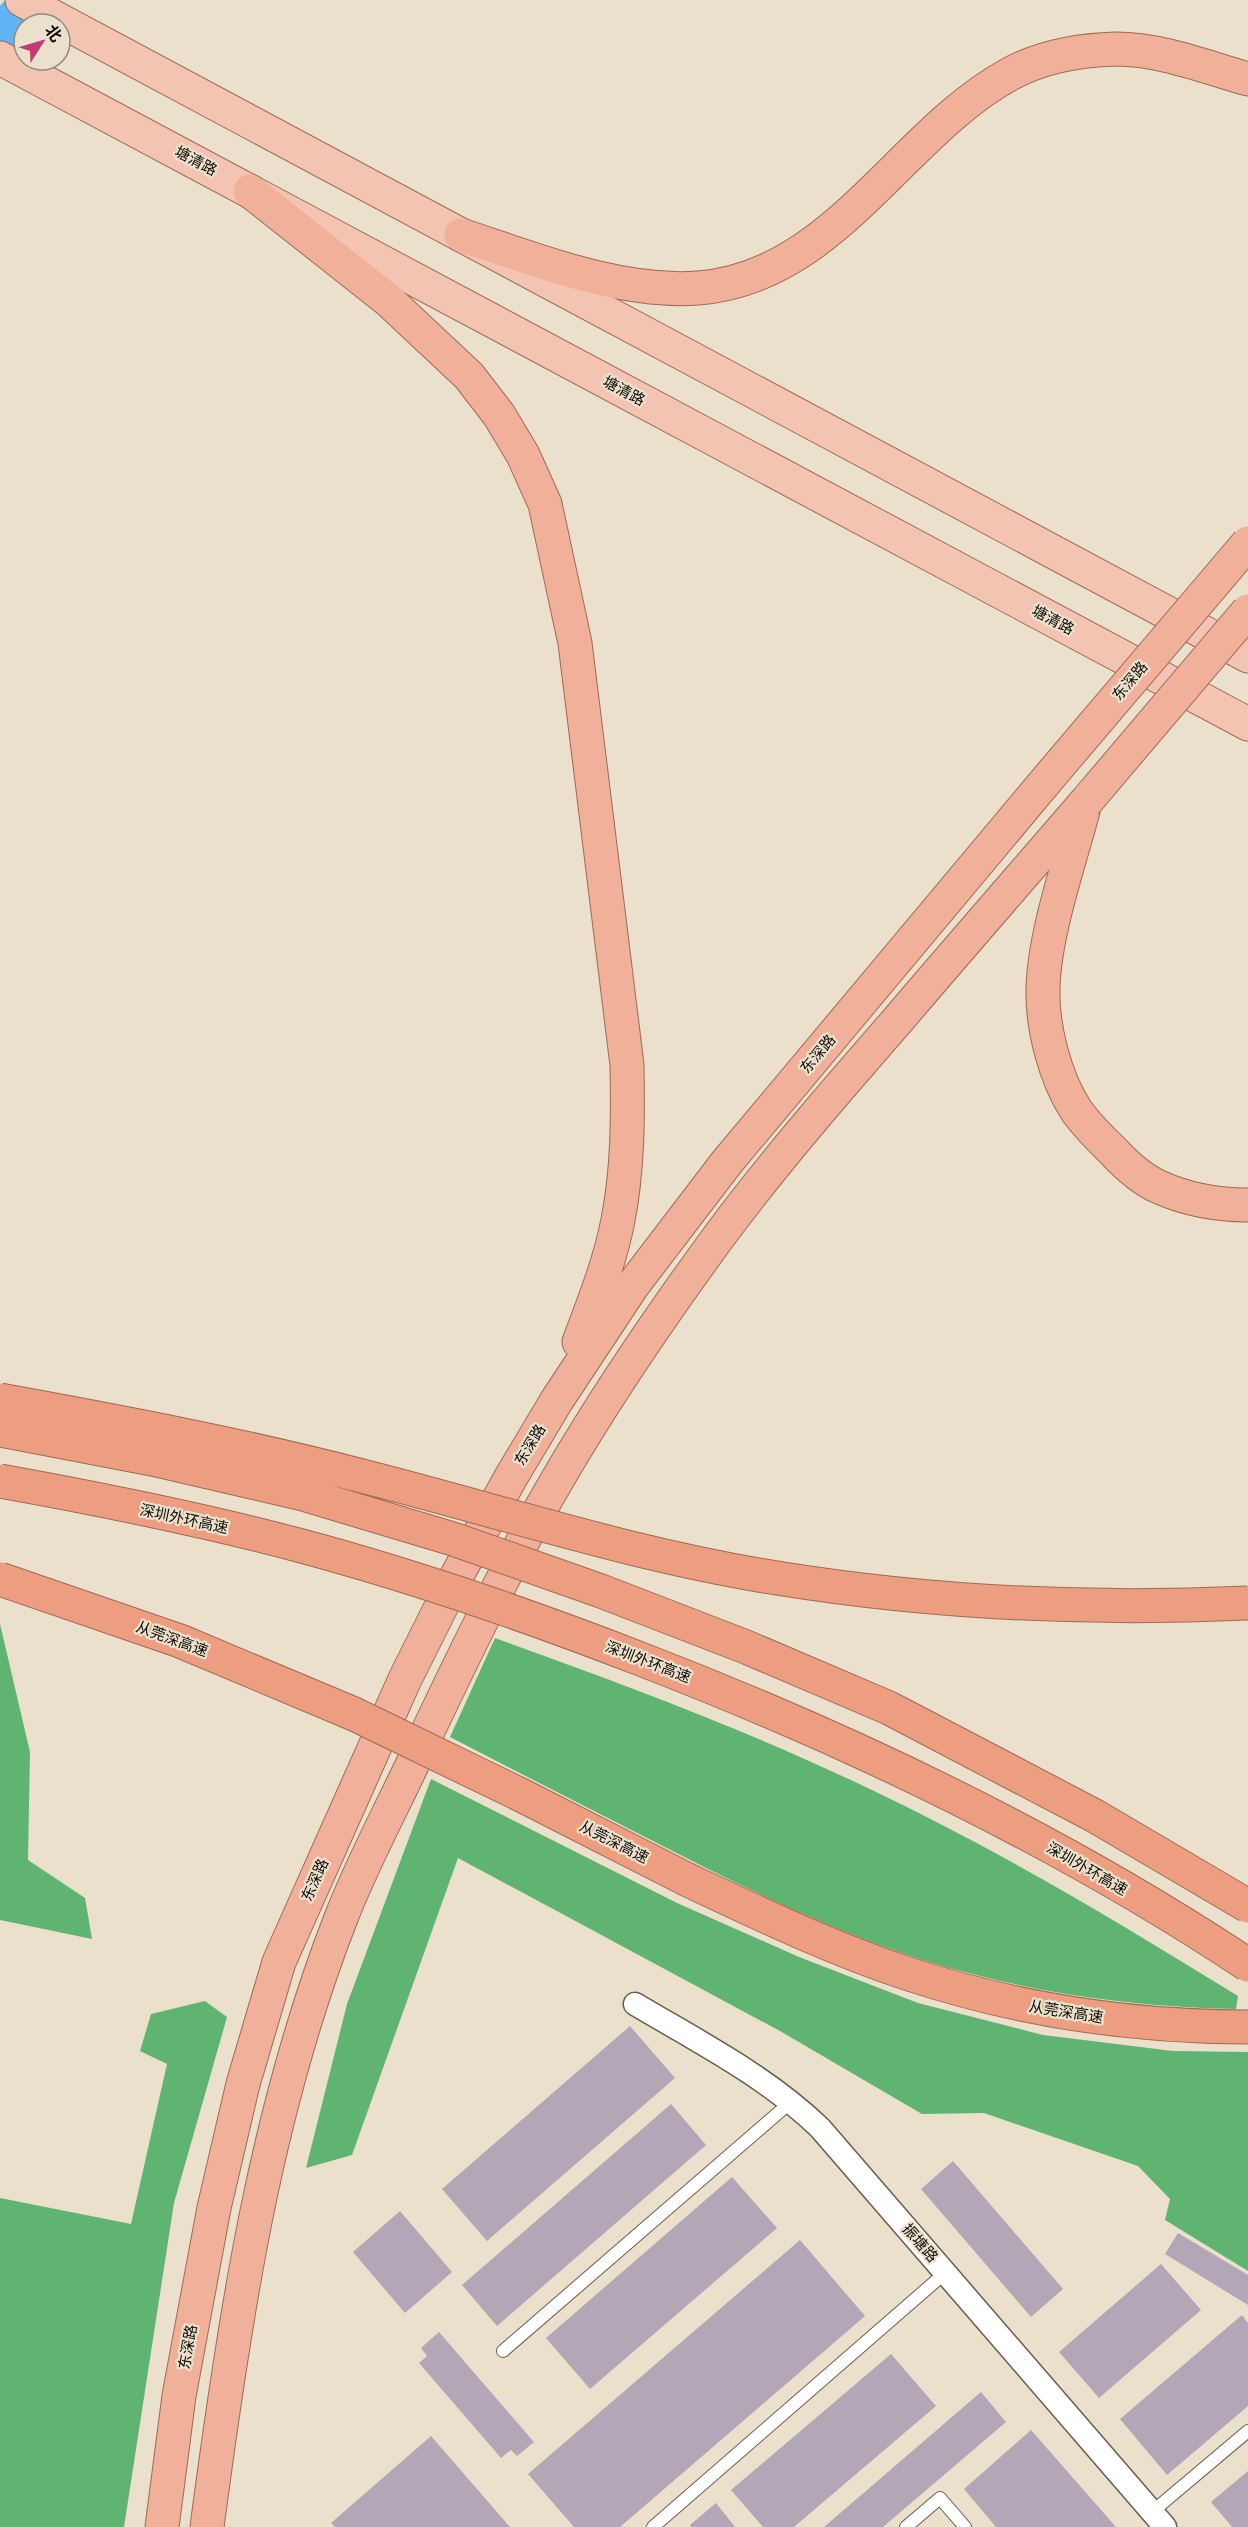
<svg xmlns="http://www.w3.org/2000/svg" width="1248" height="2527" font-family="Signika,'Noto Sans SC',sans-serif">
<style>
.forest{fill:#60b472}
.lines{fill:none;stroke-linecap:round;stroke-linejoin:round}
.river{stroke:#5fb4f6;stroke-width:40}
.building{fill:#b3a6b7}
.service-casing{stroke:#665d4c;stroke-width:14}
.minor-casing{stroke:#665d4c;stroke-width:25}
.primary-casing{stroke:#9f6a55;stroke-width:35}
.trunk-casing{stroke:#9f6a55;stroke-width:35}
.motorway-casing{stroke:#9f6a55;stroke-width:35}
.service{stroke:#fff;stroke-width:12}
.minor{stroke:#fff;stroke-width:22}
.primary{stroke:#f4c4b3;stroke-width:33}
.trunk{stroke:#f0b09a;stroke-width:33}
.motorway{stroke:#ed9d80;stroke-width:33}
.trunk-bridge-casing{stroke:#9f6a55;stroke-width:35;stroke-linecap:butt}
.motorway-bridge-casing{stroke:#9f6a55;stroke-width:35;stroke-linecap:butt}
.trunk-bridge{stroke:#f0b09a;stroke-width:33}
.motorway-bridge{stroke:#ed9d80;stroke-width:33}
.labels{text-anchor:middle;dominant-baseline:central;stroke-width:4.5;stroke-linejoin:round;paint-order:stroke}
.street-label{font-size:15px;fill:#0f0b06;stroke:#eae0cc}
</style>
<rect width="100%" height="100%" fill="#eae0cc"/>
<!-- forest -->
<path class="forest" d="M0,1624L30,1752L28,1860L85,1898L92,1939L0,1920Z
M495,1638C623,1684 752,1732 874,1791C1000,1851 1120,1923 1238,1996L1236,2009C1149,2007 1061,1997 976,1975C861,1946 752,1892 647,1838C581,1804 515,1771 450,1737Z
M431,1779L677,1903L799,1957L918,2003L1043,2035L1173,2051L1248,2052V2271L1165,2220L1170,2199L1138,2166L984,2113L922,2114L780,2031L458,1858L352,2155L306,2168L347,2004Z
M205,2001L227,2017L174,2203L124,2527H0V2198L131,2224L167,2064L140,2051L151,2014Z"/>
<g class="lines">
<!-- river -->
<path class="river" d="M0,49L13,21L33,0"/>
</g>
<!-- building -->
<path class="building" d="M630,2026L675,2078L487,2241L442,2189Z
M671,2104L706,2145L497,2326L462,2285Z
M953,2161L1063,2289L1031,2317L921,2189Z
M732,2177L777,2228L590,2389L546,2338Z
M400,2211L452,2272L405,2313L353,2252Z
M1178,2233L1248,2275V2305L1165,2254Z
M800,2240L865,2316L620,2527H574L528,2474Z
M1161,2264L1201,2310L1099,2398L1059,2352Z
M1242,2315L1248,2323V2406L1167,2475L1120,2419Z
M439,2332L534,2442L517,2456L511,2450L501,2458L419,2363L427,2356L421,2348Z
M891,2354L936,2406L794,2527H763L731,2490Z
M981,2392L1006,2422L883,2527H824Z
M1031,2430L1116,2527H996L964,2489Z
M431,2436L510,2527H335L331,2523Z
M1248,2471V2527H1232L1211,2502Z
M716,2503L735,2527H691L690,2525Z"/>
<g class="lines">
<!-- service casing -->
<g class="service-casing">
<path id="service" d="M503,2351L792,2101
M1152,2512L1248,2431
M653,2527L945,2273
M906,2527L940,2498L965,2527"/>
</g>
<!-- minor casing -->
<g class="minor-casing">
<path id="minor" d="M635,2004C699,2042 766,2076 820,2128L1165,2527"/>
</g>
<!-- primary casing -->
<g class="primary-casing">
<path id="primary" d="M22,0L1248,656
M0,58L1248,724"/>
</g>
<!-- trunk casing -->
<g class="trunk-casing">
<path id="trunk" d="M250,191L388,300L469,376L499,415L523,455L545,504L575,643L627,1065C628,1117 628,1169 618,1220C610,1262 594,1302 579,1342
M461,235C534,259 620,294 698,288C834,278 900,134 1010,74C1041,57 1081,50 1116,49C1160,49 1206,67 1248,79
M1083,811C1069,864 1044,935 1043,989C1042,1027 1055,1078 1076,1110C1086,1125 1101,1139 1113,1151C1126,1165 1141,1179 1159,1187C1188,1200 1217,1205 1248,1205
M162,2527L179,2396L214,2208L243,2084L279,1962L405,1679L455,1579L511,1477L557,1400L633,1285L727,1162L1045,782
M207,2527C234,2322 265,2112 341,1918C361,1866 388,1816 412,1765C465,1652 520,1538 586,1432C628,1364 673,1299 720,1235C775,1161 836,1091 897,1021C959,948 1022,876 1085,803"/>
</g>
<!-- motorway casing -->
<g class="motorway-casing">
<path id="motorway" d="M688,1880C760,1914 833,1949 909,1974C1018,2010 1133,2027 1248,2027"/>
</g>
<!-- service -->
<use href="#service" class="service"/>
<!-- minor -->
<use href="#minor" class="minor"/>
<!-- primary -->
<use href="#primary" class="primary"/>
<!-- trunk -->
<use href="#trunk" class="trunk"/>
<!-- motorway -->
<use href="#motorway" class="motorway"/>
<!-- trunk-bridge casing -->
<g class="trunk-bridge-casing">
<path id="trunk-bridge" d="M1045,782L1248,543
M1085,803L1248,611"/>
</g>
<!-- motorway-bridge casing -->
<g class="motorway-bridge-casing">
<path id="motorway-bridge" d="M0,1400C121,1422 243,1445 362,1476C500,1511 636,1556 777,1578C931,1603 1092,1610 1248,1603
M0,1430L152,1459L303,1494L453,1539L601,1591L746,1647L889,1708L1095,1816L1248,1906
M0,1481C100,1499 200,1519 298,1545C414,1576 527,1615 638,1658C851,1740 1058,1839 1248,1965
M0,1579L180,1641L354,1714L521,1795L688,1880"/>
</g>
<!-- trunk-bridge -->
<use href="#trunk-bridge" class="trunk-bridge"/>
<!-- motorway-bridge -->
<use href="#motorway-bridge" class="motorway-bridge"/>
</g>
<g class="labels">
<!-- street labels -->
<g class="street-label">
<text transform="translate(196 161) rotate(28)">塘清路</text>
<text transform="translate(624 391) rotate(28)">塘清路</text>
<text transform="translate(1053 620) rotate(28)">塘清路</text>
<text transform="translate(1130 681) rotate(-50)">东深路</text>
<text transform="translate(818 1054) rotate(-50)">东深路</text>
<text transform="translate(530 1445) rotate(-59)">东深路</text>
<text transform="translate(184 1519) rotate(12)">深圳外环高速</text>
<text transform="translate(172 1639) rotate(20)">从莞深高速</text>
<text transform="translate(648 1662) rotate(21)">深圳外环高速</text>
<text transform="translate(614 1842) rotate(27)">从莞深高速</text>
<text transform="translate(1087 1869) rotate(30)">深圳外环高速</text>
<text transform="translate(315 1880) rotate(-66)">东深路</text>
<text transform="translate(1066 2012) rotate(9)">从莞深高速</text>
<text transform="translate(920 2243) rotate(49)">振塘路</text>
<text transform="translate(188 2347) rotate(-80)">东深路</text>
</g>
</g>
<!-- north arrow -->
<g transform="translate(42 42) rotate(53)"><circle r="28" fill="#eae0cc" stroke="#928b7d" stroke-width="1.5"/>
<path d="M0-4.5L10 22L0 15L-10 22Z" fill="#c33a77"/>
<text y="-9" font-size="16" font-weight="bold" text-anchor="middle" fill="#0f0b06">北</text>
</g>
</svg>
